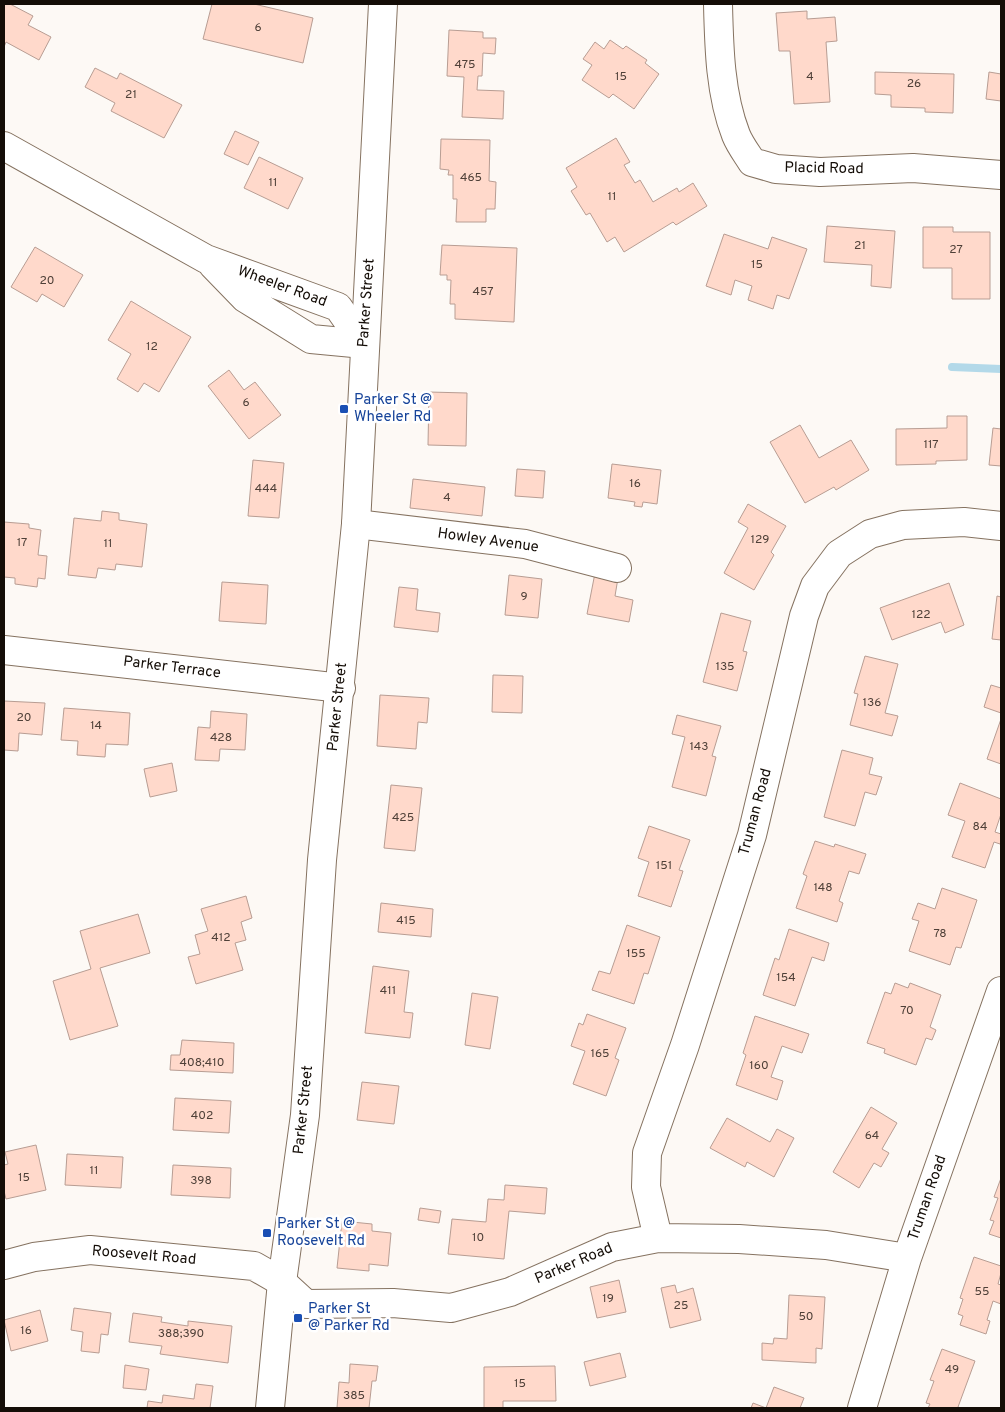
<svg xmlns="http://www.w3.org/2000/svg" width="1005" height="1412" font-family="Overpass,sans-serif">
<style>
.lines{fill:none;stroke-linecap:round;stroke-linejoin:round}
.stream{stroke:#b3d9e9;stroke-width:8}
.building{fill:#ffd9cb;stroke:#b89d93}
.minor-casing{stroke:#857260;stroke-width:30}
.major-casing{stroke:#857260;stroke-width:30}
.minor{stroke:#fff;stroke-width:28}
.major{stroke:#fff;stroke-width:28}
.transit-dot{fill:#1a4fb4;stroke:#fff;stroke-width:2}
.labels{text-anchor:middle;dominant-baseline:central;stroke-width:5;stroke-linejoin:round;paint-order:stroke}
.number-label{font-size:12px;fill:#4f4038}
.street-label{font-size:15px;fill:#140d07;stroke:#fff}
.transit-label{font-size:15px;fill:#164399;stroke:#fff;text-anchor:start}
</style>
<rect width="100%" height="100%" fill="#fdf9f5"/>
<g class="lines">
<!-- stream -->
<path class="stream" d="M952,367L1001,369"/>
</g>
<!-- building -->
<path class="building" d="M4,4H10L33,16L28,25L51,37L39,60L6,42L4,47Z
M212,4H254L313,18L303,63L203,39Z
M807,11V19L835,17L837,41L826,42L830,102L794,104L790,51H779L776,13Z
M449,30L483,32V38H496L495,54L483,53L482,76H478L477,90L504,91L503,119L462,117L464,77L447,76Z
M610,40L623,49L626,46L647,60L645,63L659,74L634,109L613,94L609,98L582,80L592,65L583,59L595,42L604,49Z
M95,68L117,79L120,73L182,105L164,138L111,111L115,103L85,87Z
M875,72L954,74L953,113L925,112V108L891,107V95L875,94Z
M989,72L1001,74V101L986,99Z
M235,131L259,142L248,165L224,154Z
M616,138L630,162L624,165L635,183L640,180L653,202L677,188L679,192L693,183L707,206L676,225L673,222L624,252L615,237L607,242L590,213L586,215L571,191L577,187L566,168Z
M441,139L490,140L489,181L496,182L495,209H486V222H456L457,199H453V175H448L449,170L440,169Z
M259,157L303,178L288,209L244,188Z
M827,226L895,231L891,288L871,286L872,265L824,262Z
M923,227H953V232H990V299H952V268H923Z
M724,234L768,249L772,237L807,249L789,299L777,295L773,309L748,300L752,286L735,280L731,295L706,286Z
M442,245L517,248L514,322L455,319V304H450L451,280H447V275H440Z
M35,247L83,275L64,307L42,294L37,302L11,287Z
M131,301L191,337L159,392L144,383L138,392L117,379L131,354L108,340Z
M229,370L244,390L255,382L281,415L249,439L208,386Z
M429,392L467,393L466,446L428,445Z
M947,416H967V460L936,461V464L896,465V429L947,428Z
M800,425L819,458L851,440L869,470L836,490L834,487L805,503L770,442Z
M993,428L1001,429V466L989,465Z
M253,460L284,463L279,518L248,516Z
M612,464L661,470L657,504L643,502L642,507L634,506L635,502L608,498Z
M517,469L545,471L543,498L515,496Z
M413,479L485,487L482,516L410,508Z
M748,504L786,526L771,552L774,555L754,590L724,573L748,528L738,522Z
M102,511L119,513V520L147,524L142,567L116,564L115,570L98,568L96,578L68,575L74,518L101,521Z
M4,522L29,524V528L41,530L38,555L47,556L45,579L38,578L37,587L15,584V578L4,577Z
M595,573L618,578L615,596L633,600L629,622L587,614Z
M509,575L542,579L538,618L505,615Z
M222,582L268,585L266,624L219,621Z
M949,583L964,625L945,633L941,622L892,640L880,608Z
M399,587L418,589L416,610L440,613L438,632L394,627Z
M997,596L1001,597V640L992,639Z
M721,613L751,621L743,651L747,652L737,691L703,682Z
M865,656L898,664L885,713L898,716L892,736L850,725L858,694L854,693Z
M493,675L523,676L522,713L492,712Z
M991,685L1001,688V713L984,707Z
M380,695L429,698L427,723L418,722L416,749L377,746Z
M4,701L45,703L42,735L19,733L18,751L4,750Z
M64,708L130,713L128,745L106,744L105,757L77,755L78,741L61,740Z
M211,711L247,714L245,750L220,749L219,761L195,760L198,727L210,728Z
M677,715L721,726L712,756L716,757L706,796L672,787L685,737L672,734Z
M1001,719V764L987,759Z
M842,750L873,758L869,774L882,777L876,795L865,792L855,826L824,817Z
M172,763L177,791L150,797L144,769Z
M960,783L1001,799V814L995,832L1001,834V841L1000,844L994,842L985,868L952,857L965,821L948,815Z
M391,785L422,788L415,851L384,848Z
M649,826L690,840L679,870L683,871L671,907L638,896L649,862L638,858Z
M815,841L834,847L835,844L866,854L859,874L849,871L839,901L843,903L837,922L796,908L807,876L803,874Z
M942,888L977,900L961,948L956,947L950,965L909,951L919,921L912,919L918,903L935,909Z
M246,896L252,918L241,922L246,940L235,943L243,970L196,984L188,957L200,954L195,935L208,931L201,909Z
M381,903L433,909L431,937L378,932Z
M138,914L150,953L100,968L118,1026L70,1040L53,981L91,969L80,931Z
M627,925L660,937L648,974L644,973L634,1004L592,990L599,971L610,974Z
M789,929L829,943L824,961L812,957L795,1006L763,995L775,958L779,960Z
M373,966L409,971L404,1012L413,1013L410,1038L365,1033Z
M895,983L908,988L910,983L941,995L930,1027L936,1030L932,1040L926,1038L916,1065L884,1053L885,1049L867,1043L885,992L891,994Z
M472,993L498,997L490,1049L465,1045Z
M587,1014L626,1028L615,1058L619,1060L606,1096L573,1084L585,1051L571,1046L579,1023L583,1025Z
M755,1016L809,1034L802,1053L782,1046L771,1077L783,1081L777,1100L736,1085L746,1055L743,1053Z
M182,1040L234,1043L233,1073L170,1070L171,1055H180Z
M362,1082L399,1086L394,1124L357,1120Z
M175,1098L231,1101L229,1133L173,1130Z
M871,1107L897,1123L882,1149L889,1153L881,1167L874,1163L859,1188L833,1172Z
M727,1118L770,1142L777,1129L794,1138L774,1177L747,1162L745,1167L710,1148Z
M36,1145L46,1190L6,1199L4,1191V1165L8,1164L5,1152Z
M67,1154L123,1157L121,1188L65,1185Z
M173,1165L231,1168L230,1198L171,1195Z
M1001,1178V1238L989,1234L994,1221L990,1220L998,1198L994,1197Z
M505,1185L547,1188L545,1214L509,1211L504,1259L448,1254L452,1219L486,1222L488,1199L504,1200Z
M420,1208L441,1211L439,1223L418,1220Z
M342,1221L372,1224V1231L391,1233L388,1266L369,1264V1271L337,1268Z
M974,1257L1001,1266V1273L998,1284L1001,1285V1304L993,1301L987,1320L990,1321L986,1334L960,1325L963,1316L958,1314L963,1299L960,1298Z
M619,1280L626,1312L597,1318L590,1287Z
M675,1285L677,1293L693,1288L701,1320L670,1328L661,1288Z
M789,1295L825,1297L822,1349L816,1348V1363L762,1360V1343L773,1344L774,1338L787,1339Z
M74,1308L111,1313L108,1335L101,1334L99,1353L81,1351L83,1332L71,1330Z
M40,1310L48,1341L11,1351L4,1320Z
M133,1313L162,1317L161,1322L188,1326V1321L232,1326L228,1363L160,1354L162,1346L129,1342Z
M942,1349L975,1361L958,1407L961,1408H928L930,1404L926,1403L934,1381L930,1380Z
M620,1353L626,1377L590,1386L584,1362Z
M350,1364L378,1366L376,1381H372L369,1408H337L339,1382L349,1383Z
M125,1365L149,1369L146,1390L123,1388Z
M555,1366L556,1401H503V1408H484V1367Z
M196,1384L213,1386L210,1408H147L148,1401L162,1403L163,1395L194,1399Z
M774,1387L804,1398L800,1408H751L753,1403L766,1408Z"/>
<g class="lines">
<!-- minor casing -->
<g class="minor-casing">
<path id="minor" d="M718,4C719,47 720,94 736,135C740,145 747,154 752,162L776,169L820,172L913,168L1001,175
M4,146L206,259L338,307L364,344
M213,265L245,298L311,339L364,344
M356,524L525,544L617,568
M4,650L341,688
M658,1238L646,1187L647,1153L685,1045L752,835L804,616L815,586L839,554L870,534L903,525L964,522L1001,526
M4,1265L34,1257L90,1250L254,1266L282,1282L306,1304L393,1303L451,1308L510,1292L612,1247L658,1238L739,1239L826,1245L907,1258
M862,1408L907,1258L1001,991"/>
</g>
<!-- major casing -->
<g class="major-casing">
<path id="major" d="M270,1408L282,1282L305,1115L322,860L356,524L383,4"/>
</g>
<!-- minor -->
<use href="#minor" class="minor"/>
<!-- major -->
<use href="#major" class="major"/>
</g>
<!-- markers -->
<g class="transit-dot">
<rect x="339" y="404" width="10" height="10" rx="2.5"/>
<rect x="262" y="1228" width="10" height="10" rx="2.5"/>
<rect x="293" y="1313" width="10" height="10" rx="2.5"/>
</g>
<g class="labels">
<!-- number labels -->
<g class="number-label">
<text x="258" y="28">6</text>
<text x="465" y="65">475</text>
<text x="621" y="77">15</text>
<text x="810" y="77">4</text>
<text x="914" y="84">26</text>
<text x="131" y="95">21</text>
<text x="471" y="178">465</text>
<text x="273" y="183">11</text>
<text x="612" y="197">11</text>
<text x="860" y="246">21</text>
<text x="956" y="250">27</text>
<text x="757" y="265">15</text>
<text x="47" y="281">20</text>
<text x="483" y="292">457</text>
<text x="152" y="347">12</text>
<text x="246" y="403">6</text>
<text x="931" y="445">117</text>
<text x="635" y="484">16</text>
<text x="266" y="489">444</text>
<text x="447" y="498">4</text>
<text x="760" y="540">129</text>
<text x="22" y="543">17</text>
<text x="108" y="544">11</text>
<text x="524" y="597">9</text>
<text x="921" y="615">122</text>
<text x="725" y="667">135</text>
<text x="872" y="703">136</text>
<text x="24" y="718">20</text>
<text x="96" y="726">14</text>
<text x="221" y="738">428</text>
<text x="699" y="747">143</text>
<text x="403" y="818">425</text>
<text x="980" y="827">84</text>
<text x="664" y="866">151</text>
<text x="823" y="888">148</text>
<text x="406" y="921">415</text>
<text x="940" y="934">78</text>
<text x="221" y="938">412</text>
<text x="636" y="954">155</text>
<text x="786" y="978">154</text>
<text x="388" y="991">411</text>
<text x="907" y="1011">70</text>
<text x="600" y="1054">165</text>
<text x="202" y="1063">408;410</text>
<text x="759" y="1066">160</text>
<text x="202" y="1116">402</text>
<text x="872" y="1136">64</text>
<text x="94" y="1171">11</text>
<text x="24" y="1178">15</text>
<text x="201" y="1181">398</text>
<text x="478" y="1238">10</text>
<text x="982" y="1292">55</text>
<text x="608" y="1299">19</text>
<text x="681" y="1306">25</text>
<text x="806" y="1317">50</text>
<text x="26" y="1331">16</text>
<text x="181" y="1334">388;390</text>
<text x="952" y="1370">49</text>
<text x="520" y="1384">15</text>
<text x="354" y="1396">385</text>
</g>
<!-- street labels -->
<g class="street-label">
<text transform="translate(824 169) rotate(1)">Placid Road</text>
<text transform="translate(282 287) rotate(20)">Wheeler Road</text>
<text transform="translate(367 303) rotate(-86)">Parker Street</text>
<text transform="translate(488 541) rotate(8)">Howley Avenue</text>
<text transform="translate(172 668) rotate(7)">Parker Terrace</text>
<text transform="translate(338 707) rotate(-84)">Parker Street</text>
<text transform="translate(756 812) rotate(-75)">Truman Road</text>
<text transform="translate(304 1110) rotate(-84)">Parker Street</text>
<text transform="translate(928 1198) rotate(-71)">Truman Road</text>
<text transform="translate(144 1256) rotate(5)">Roosevelt Road</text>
<text transform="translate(574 1264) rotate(-23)">Parker Road</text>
</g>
<!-- transit labels -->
<g class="transit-label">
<text x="354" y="400">Parker St @<tspan x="354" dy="17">Wheeler Rd</tspan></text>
<text x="277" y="1224">Parker St @<tspan x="277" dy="17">Roosevelt Rd</tspan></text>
<text x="308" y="1309">Parker St<tspan x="308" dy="17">@ Parker Rd</tspan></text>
</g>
</g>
<!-- border -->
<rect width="1005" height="1412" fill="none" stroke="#140d07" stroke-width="10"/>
</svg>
